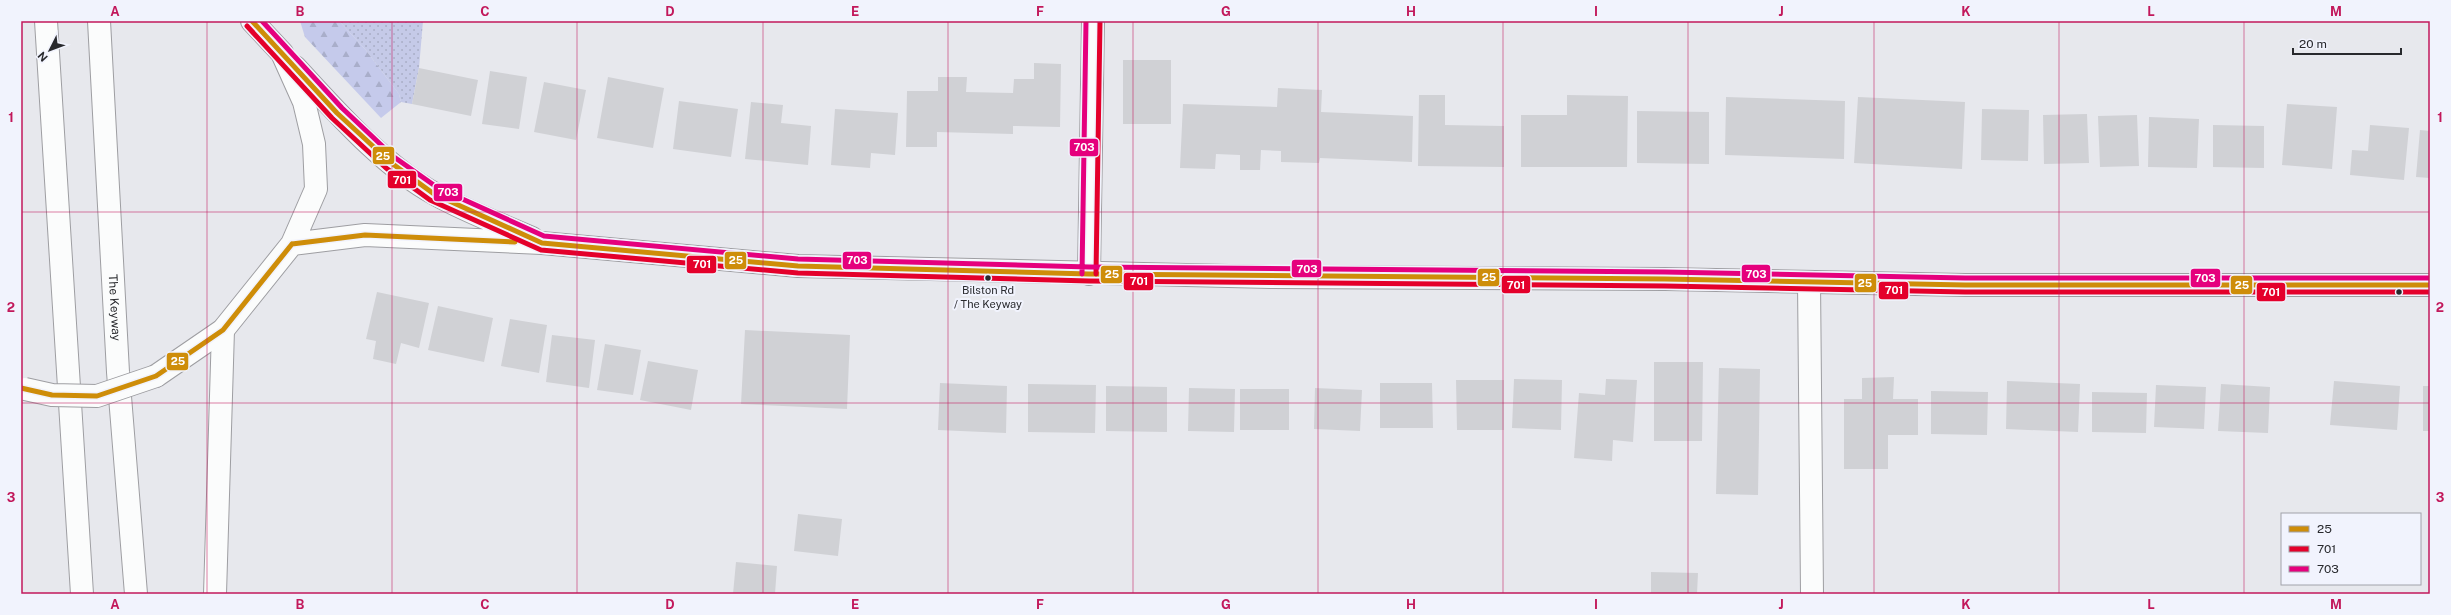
<svg xmlns="http://www.w3.org/2000/svg" width="2451" height="615" font-family="'Public Sans',sans-serif">
<style>
.grass{fill:url(#grass-dots)}
.forest{fill:url(#forest-firs)}
.building{fill:#d0d1d5}
.lines{fill:none;stroke-linecap:round;stroke-linejoin:round}
.minor-casing{stroke:#9e9ea2;stroke-width:24}
.major-casing{stroke:#9e9ea2;stroke-width:24}
.highway-casing{stroke:#9e9ea2;stroke-width:24}
.minor{stroke:#fbfcfc;stroke-width:22}
.major{stroke:#fbfcfc;stroke-width:22}
.highway{stroke:#fbfcfc;stroke-width:22}
.major-bridge-casing{stroke:#9e9ea2;stroke-width:24;stroke-linecap:butt}
.major-bridge{stroke:#fbfcfc;stroke-width:22}
.bus-1-casing{stroke:#f1f3fd;stroke-width:8}
.bus-2-casing{stroke:#f1f3fd;stroke-width:8}
.bus-3-casing{stroke:#f1f3fd;stroke-width:8}
.bus-1{stroke:#ce8d09;stroke-width:5}
.bus-2{stroke:#e4002b;stroke-width:5}
.bus-3{stroke:#e5007d;stroke-width:5}
.grid{fill:none;stroke:#c2185b;stroke-width:1;stroke-opacity:0.55}
.bus-dot{fill:#28292d;stroke:#f1f3fd;stroke-width:1.5}
.labels{text-anchor:middle;dominant-baseline:central;stroke-width:4;stroke-linejoin:round;paint-order:stroke}
.bus-label{font-size:11px;fill:#28292d;stroke:#f1f3fd}
.street-label{font-size:12px;fill:#28292d;stroke:#f1f3fd}
.line-badge{stroke:#f1f3fd;stroke-width:1.5}
.badge-label{font-size:11px;text-anchor:middle;font-weight:bold;fill:#fff}
.neatline{fill:none;stroke:#c2185b;stroke-width:1.5}
.grid-label{font-size:13px;text-anchor:middle;font-weight:bold;fill:#c2185b}
</style>
<defs>
<pattern id="grass-dots" width="8" height="8" patternUnits="userSpaceOnUse"><rect width="8" height="8" fill="#c5cae8"/><path d="M2 2h.1M6 6h.1" fill="none" stroke="#a9aec7" stroke-width="1.8" stroke-linecap="round"/></pattern>
<pattern id="forest-firs" width="22" height="20" patternUnits="userSpaceOnUse"><rect width="22" height="20" fill="#c5caeb"/><path d="M5 1l3.5 6h-7zM16 11l3.5 6h-7z" fill="#a9aeca"/></pattern>
</defs>
<rect width="100%" height="100%" fill="#e7e8ed"/>
<!-- grass -->
<path class="grass" d="M339,21H423L419,68L412,104L401,102L399,94L365,49Z"/>
<!-- forest -->
<path class="forest" d="M300,21H339L365,49L399,94L401,102L381,118L305,37Z"/>
<!-- building -->
<path class="building" d="M1123,60H1171V124H1123Z
M1034,63L1061,64L1060,127L1013,126V134L937,132V147H906L907,91H938V77H967L966,92L1013,93L1014,79H1034Z
M419,68L478,80L471,116L412,104Z
M490,71L527,77L519,129L482,124Z
M608,77L664,88L653,148L597,138Z
M544,82L586,90L576,140L534,132Z
M1278,88L1322,90L1321,112L1413,116L1412,162L1320,158L1319,163L1281,162V151L1261,150L1260,170H1240V155L1216,154L1215,169L1180,168L1183,104L1277,107Z
M1419,95H1445V125L1504,126V167L1418,166Z
M1567,95L1628,96L1627,167H1521V115H1567Z
M1726,97L1845,101L1844,159L1725,155Z
M1858,97L1965,102L1962,169L1854,163Z
M679,101L738,109L731,157L673,149Z
M751,102L783,105L781,123L811,126L808,165L745,159Z
M2287,104L2337,107L2332,169L2282,165Z
M835,109L898,113L895,155L871,153L870,168L831,165Z
M1982,109L2029,110L2028,161L1981,160Z
M1637,111L1709,112V164L1637,163Z
M2087,114L2089,163L2044,164L2043,115Z
M2137,115L2139,166L2100,167L2098,116Z
M2149,117L2199,119L2197,168L2148,167Z
M2213,125L2264,126V168L2213,167Z
M2370,125L2409,128L2404,180L2350,175L2352,150L2368,151Z
M2420,130L2430,131V178L2416,177Z
M377,292L429,303L419,348L401,343L396,364L373,359L376,341L366,339Z
M438,306L493,318L484,362L428,350Z
M510,319L547,325L539,373L501,366Z
M745,330L850,335L847,409L741,404Z
M552,335L595,340L589,388L546,382Z
M605,344L641,350L633,395L597,390Z
M648,361L698,370L691,410L640,400Z
M1654,362H1703L1702,441H1654Z
M1719,368L1760,369L1758,495L1716,494Z
M1894,377L1893,399H1918V435H1888V469H1844V399H1862V378Z
M1514,379L1562,380L1561,430L1512,428Z
M1606,379L1637,380L1633,442L1613,440L1612,461L1574,458L1579,393L1605,395Z
M1456,380H1504V430H1457Z
M2007,381L2080,384L2078,432L2006,429Z
M2334,381L2400,386L2397,430L2330,425Z
M940,383L1007,386L1006,433L938,430Z
M1380,383H1432L1433,428H1380Z
M1028,384L1096,385L1095,433L1028,432Z
M2221,384L2270,387L2268,433L2218,431Z
M2156,385L2206,387L2204,429L2154,427Z
M1106,386L1167,387V432L1106,431Z
M2423,386H2430V431H2423Z
M1189,388L1235,389L1234,432L1188,431Z
M1315,388L1362,390L1360,431L1314,429Z
M1240,389H1289V430H1240Z
M1931,391L1988,392L1987,435L1931,434Z
M2092,392L2147,393L2146,433L2092,432Z
M798,514L842,519L838,556L794,551Z
M736,562L777,566L775,594H733Z
M1651,572L1698,573L1697,594H1651Z"/>
<g class="lines">
<!-- minor casing -->
<g class="minor-casing">
<path id="minor" d="M1089,274L1093,21
M1809,282L1812,594"/>
</g>
<!-- major casing -->
<g class="major-casing">
<path id="major" d="M295,67C335,110 383,166 435,194C465,211 500,224 532,238
M292,244L365,235L542,243L798,266L1271,277L1665,279L1965,285H2430
M156,376L223,330L292,244L316,189L314,144L304,102L282,53L252,21"/>
</g>
<!-- highway casing -->
<g class="highway-casing">
<g id="highway">
<path d="M46,21L82,594"/>
<path id="s1" d="M99,21L118,372L136,594"/>
<path d="M215,594L223,330"/>
</g>
</g>
<!-- minor -->
<use href="#minor" class="minor"/>
<!-- major -->
<use href="#major" class="major"/>
<!-- highway -->
<use href="#highway" class="highway"/>
<!-- major-bridge casing -->
<g class="major-bridge-casing">
<path id="major-bridge" d="M25,389L52,395L97,396L156,376"/>
</g>
<!-- major-bridge -->
<use href="#major-bridge" class="major-bridge"/>
<!-- bus-1 casing -->
<g class="bus-1-casing">
<path id="bus-1" d="M252,21L337,113L390,162L434,194L542,243L798,266L1089,274L1665,279L1965,285H2430
M292,244L365,235L515,242
M21,388L52,395L97,396L156,376L223,330L292,244"/>
</g>
<!-- bus-2 casing -->
<g class="bus-2-casing">
<path id="bus-2" d="M247,26L332,118L386,168L430,200L541,250L798,273L1089,281L1665,286L1965,292H2430
M1096,274L1100,21"/>
</g>
<!-- bus-3 casing -->
<g class="bus-3-casing">
<path id="bus-3" d="M262,21L342,108L394,157L438,188L544,236L798,259L1089,267L1665,272L1965,278H2430
M1082,274L1086,21"/>
</g>
<!-- bus-1 -->
<use href="#bus-1" class="bus-1"/>
<!-- bus-2 -->
<use href="#bus-2" class="bus-2"/>
<!-- bus-3 -->
<use href="#bus-3" class="bus-3"/>
</g>
<!-- grid -->
<path class="grid" d="M207,21V594M392,21V594M577,21V594M763,21V594M948,21V594M1133,21V594M1318,21V594M1503,21V594M1688,21V594M1874,21V594M2059,21V594M2244,21V594M21,212H2430M21,403H2430"/>
<!-- markers -->
<g class="bus-dot">
<circle cx="988" cy="278" r="3.5"/>
<circle cx="2399" cy="292" r="3.5"/>
</g>
<g class="labels">
<!-- bus labels -->
<g class="bus-label">
<text x="988" y="290">Bilston Rd<tspan x="988" dy="14">/ The Keyway</tspan></text>
</g>
<!-- street labels -->
<g class="street-label">
<text stroke="none"><textPath href="#s1" startOffset="287">The Keyway</textPath></text>
</g>
</g>
<g class="line-badge">
<rect x="1069" y="138" width="30" height="19" rx="4" fill="#e5007d"/>
<rect x="372" y="146" width="23" height="19" rx="4" fill="#ce8d09"/>
<rect x="387" y="170" width="30" height="19" rx="4" fill="#e4002b"/>
<rect x="433" y="183" width="30" height="19" rx="4" fill="#e5007d"/>
<rect x="724" y="251" width="23" height="19" rx="4" fill="#ce8d09"/>
<rect x="842" y="251" width="30" height="19" rx="4" fill="#e5007d"/>
<rect x="686" y="255" width="31" height="19" rx="4" fill="#e4002b"/>
<rect x="1291" y="259" width="31" height="19" rx="4" fill="#e5007d"/>
<rect x="1741" y="264" width="30" height="19" rx="4" fill="#e5007d"/>
<rect x="1100" y="265" width="23" height="19" rx="4" fill="#ce8d09"/>
<rect x="1477" y="268" width="23" height="19" rx="4" fill="#ce8d09"/>
<rect x="2190" y="268" width="31" height="20" rx="4" fill="#e5007d"/>
<rect x="1123" y="272" width="31" height="19" rx="4" fill="#e4002b"/>
<rect x="1854" y="273" width="23" height="20" rx="4" fill="#ce8d09"/>
<rect x="1501" y="275" width="30" height="19" rx="4" fill="#e4002b"/>
<rect x="2230" y="275" width="23" height="20" rx="4" fill="#ce8d09"/>
<rect x="1878" y="281" width="31" height="19" rx="4" fill="#e4002b"/>
<rect x="2256" y="282" width="30" height="20" rx="4" fill="#e4002b"/>
<rect x="166" y="352" width="23" height="19" rx="4" fill="#ce8d09"/>
</g>
<g class="badge-label">
<text x="1084" y="151">703</text>
<text x="383" y="160">25</text>
<text x="402" y="184">701</text>
<text x="448" y="196">703</text>
<text x="736" y="264">25</text>
<text x="857" y="264">703</text>
<text x="702" y="268">701</text>
<text x="1307" y="273">703</text>
<text x="1756" y="278">703</text>
<text x="1112" y="278">25</text>
<text x="1489" y="281">25</text>
<text x="2205" y="282">703</text>
<text x="1139" y="285">701</text>
<text x="1865" y="287">25</text>
<text x="1516" y="289">701</text>
<text x="2242" y="289">25</text>
<text x="1894" y="294">701</text>
<text x="2271" y="296">701</text>
<text x="178" y="365">25</text>
</g>
<!-- border -->
<rect width="2451" height="615" fill="none" stroke="#f1f3fd" stroke-width="44"/>
<!-- legend -->
<rect x="2281" y="513" width="140" height="72" fill="#f1f3fd" stroke="#a1a2aa"/>
<rect x="2289" y="526" width="20" height="6" fill="#ce8d09" stroke="#a1a2aa"/>
<text x="2317" y="533" font-size="12" fill="#28292d">25</text>
<rect x="2289" y="546" width="20" height="6" fill="#e4002b" stroke="#a1a2aa"/>
<text x="2317" y="553" font-size="12" fill="#28292d">701</text>
<rect x="2289" y="566" width="20" height="6" fill="#e5007d" stroke="#a1a2aa"/>
<text x="2317" y="573" font-size="12" fill="#28292d">703</text>
<!-- north arrow -->
<g transform="translate(50 50) rotate(228)" stroke="#f1f3fd" stroke-width="3" paint-order="stroke">
<path d="M0-3L7 15L0 10L-7 15Z" fill="#28292d"/>
<text y="-6" font-size="11" font-weight="bold" text-anchor="middle" fill="#28292d">N</text>
</g>
<!-- scale -->
<path d="M2293 48v6h108v-6" fill="none" stroke="#28292d" stroke-width="2"/>
<text x="2299" y="48" font-size="12" fill="#28292d" stroke="#f1f3fd" stroke-width="3" paint-order="stroke">20 m</text>
<rect x="22" y="22" width="2407" height="571" class="neatline"/>
<g class="grid-label">
<text x="115" y="16">A</text>
<text x="300" y="16">B</text>
<text x="485" y="16">C</text>
<text x="670" y="16">D</text>
<text x="855" y="16">E</text>
<text x="1040" y="16">F</text>
<text x="1226" y="16">G</text>
<text x="1411" y="16">H</text>
<text x="1596" y="16">I</text>
<text x="1781" y="16">J</text>
<text x="1966" y="16">K</text>
<text x="2151" y="16">L</text>
<text x="2336" y="16">M</text>
<text x="11" y="122">1</text>
<text x="2440" y="122">1</text>
<text x="11" y="312">2</text>
<text x="2440" y="312">2</text>
<text x="11" y="502">3</text>
<text x="2440" y="502">3</text>
<text x="115" y="609">A</text>
<text x="300" y="609">B</text>
<text x="485" y="609">C</text>
<text x="670" y="609">D</text>
<text x="855" y="609">E</text>
<text x="1040" y="609">F</text>
<text x="1226" y="609">G</text>
<text x="1411" y="609">H</text>
<text x="1596" y="609">I</text>
<text x="1781" y="609">J</text>
<text x="1966" y="609">K</text>
<text x="2151" y="609">L</text>
<text x="2336" y="609">M</text>
</g>
</svg>
